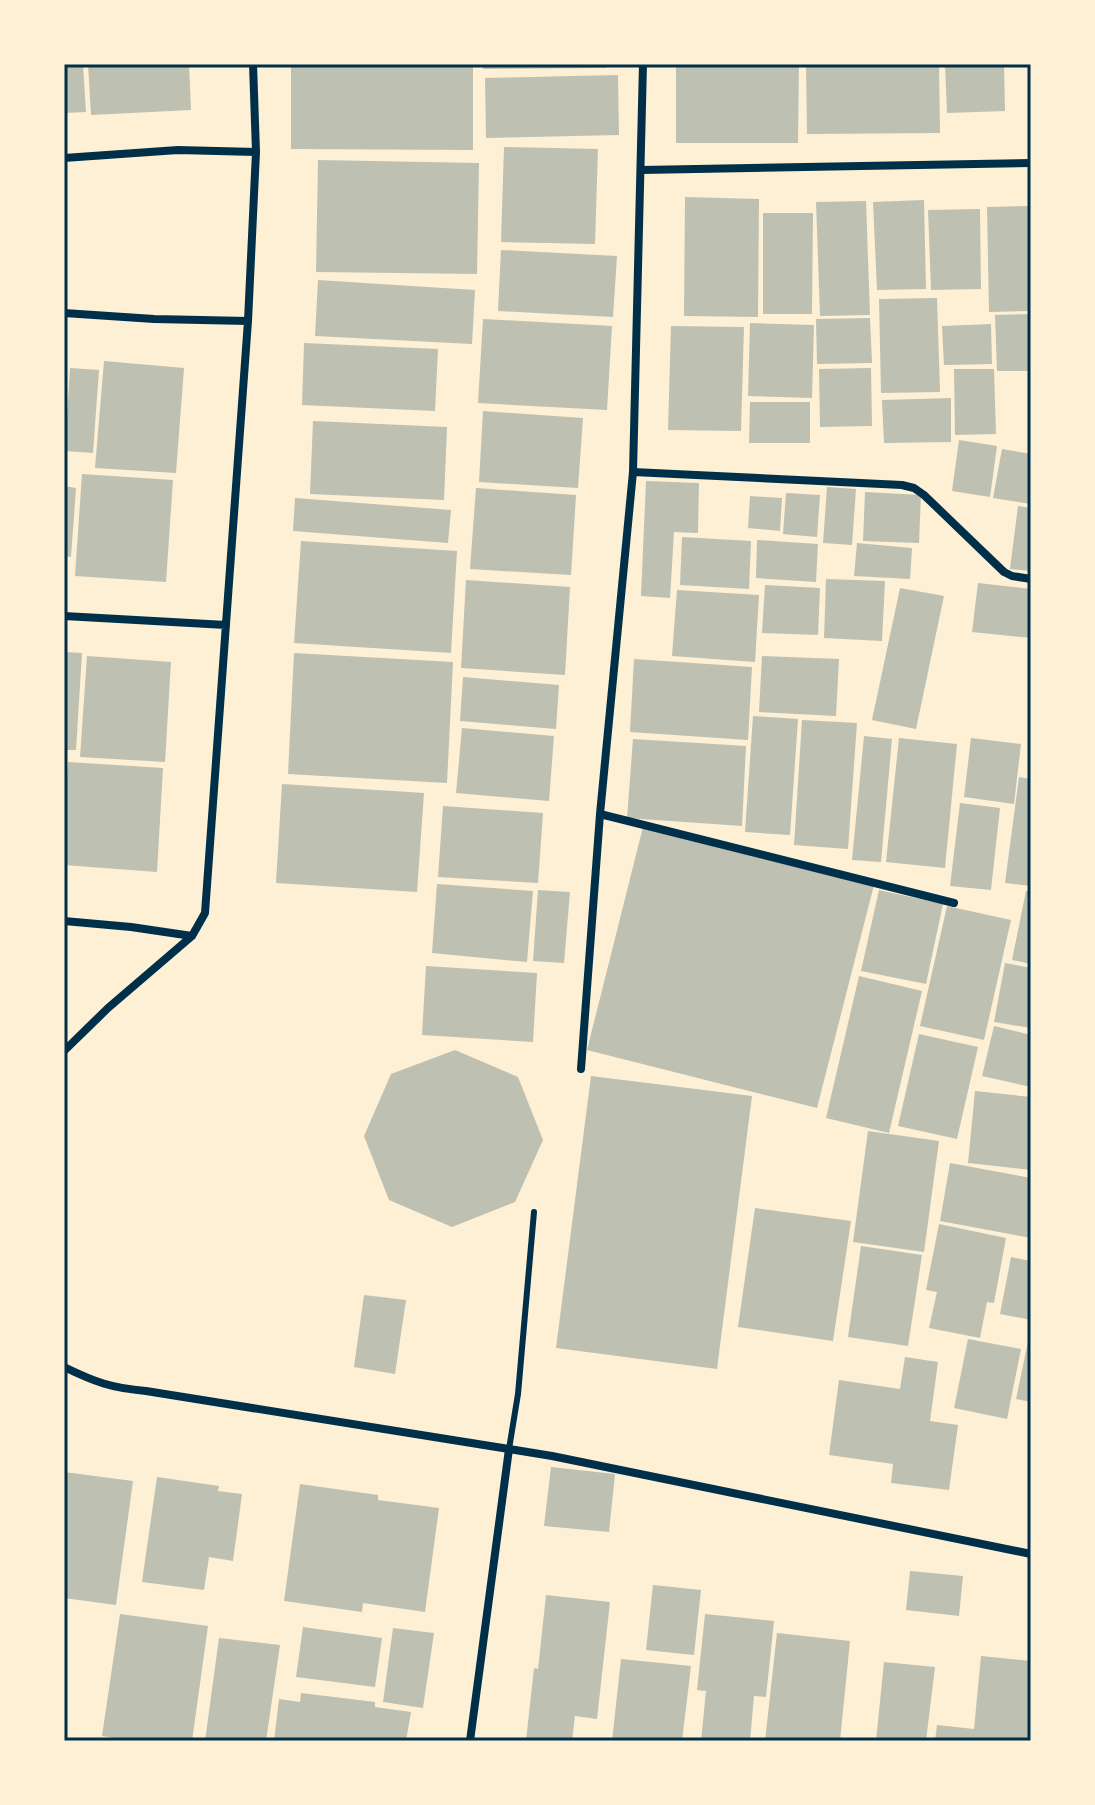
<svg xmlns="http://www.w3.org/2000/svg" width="1095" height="1805" font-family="'PT Sans Narrow',sans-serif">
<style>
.building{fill:#bec0b2}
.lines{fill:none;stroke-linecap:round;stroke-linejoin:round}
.service{stroke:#003049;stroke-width:6}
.minor{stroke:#003049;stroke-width:8}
.neatline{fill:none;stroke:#003049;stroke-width:3}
</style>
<rect width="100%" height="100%" fill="#fdf0d5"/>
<!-- building -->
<path class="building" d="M64,64H83L86,112L64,113Z
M88,64H189L191,110L91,115Z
M291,64H473V150L291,149Z
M483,64H606V68L483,69Z
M676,64H799L798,143H676Z
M806,64H939L940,133L807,134Z
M945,64H1004L1005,111L947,113Z
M618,75L619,135L486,138L485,78Z
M504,147L598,149L595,244L501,242Z
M318,160L479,163L477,274L316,272Z
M685,197L759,199L758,317L684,316Z
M924,200L926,289L877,290L873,202Z
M866,201L870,315L820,316L816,202Z
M1031,206V311L989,312L987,207Z
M980,209L981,289L931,290L928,210Z
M763,213H813L812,314H763Z
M501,250L617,256L613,317L498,311Z
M318,280L475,290L472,344L315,336Z
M937,298L940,392L881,393L879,299Z
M1031,314V371H997L995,315Z
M870,318L872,363L817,364L816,319Z
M483,319L612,326L607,410L478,403Z
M750,323L814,325L812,398L748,396Z
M991,324L992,364L944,365L942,326Z
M671,326L744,327L741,431L668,430Z
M304,343L438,349L435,411L302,405Z
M104,361L184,368L176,473L95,468Z
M70,368L99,370L93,453L65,451Z
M871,368L872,426L820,427L819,369Z
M954,369H994L996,434L955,435Z
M951,398V442L884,443L882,400Z
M750,402H810V443H749Z
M483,411L583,418L578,488L479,482Z
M313,421L447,427L444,500L310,494Z
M959,440L997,446L990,497L952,491Z
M1002,449L1031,454V504L993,498Z
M82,474L173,480L166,582L75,576Z
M646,481L699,483L698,533L674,532L670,598L641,596Z
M64,486L76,488L71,557L64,556Z
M827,487L856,489L852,545L823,543Z
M476,488L576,495L571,575L470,569Z
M865,492L921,495L919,543L863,541Z
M786,493L820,495L817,537L783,534Z
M750,496L782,498L780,531L748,528Z
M295,498L451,510L448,543L293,531Z
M1018,506L1031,508V571L1010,569Z
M682,537L751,541L749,589L680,585Z
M757,540L818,544L816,582L756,578Z
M301,541L457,551L451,653L294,643Z
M857,543L912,548L910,579L854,576Z
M826,579L885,581L882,641L824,638Z
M466,580L570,587L565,675L461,668Z
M978,583L1031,589V638L972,632Z
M765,585L820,588L818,635L762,633Z
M900,588L944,596L916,729L872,720Z
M677,590L759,595L755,662L672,656Z
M64,652L82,653L76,750H64Z
M294,653L453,662L447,783L288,774Z
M87,656L171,662L165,762L80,757Z
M762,656L839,659L836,716L759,712Z
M634,659L752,667L748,740L630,732Z
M463,677L559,685L556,729L460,721Z
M753,716L798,719L790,835L745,832Z
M802,720L857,723L848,849L794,845Z
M462,728L554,736L549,801L456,793Z
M864,736L892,739L881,862L852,860Z
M899,738L957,744L945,868L886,862Z
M971,738L1021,744L1014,804L964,797Z
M633,739L746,746L742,826L627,818Z
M68,762L163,768L157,872L64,865V822Z
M1019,777L1031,779V886L1005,883Z
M282,784L424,793L417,892L276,883Z
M960,803L1000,808L991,890L950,886Z
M443,806L543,813L538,883L438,877Z
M643,827L874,885L817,1108L587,1050Z
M437,884L533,891L527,962L432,953Z
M538,890L570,892L564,963L533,961Z
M879,890L943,904L926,984L861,971Z
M1026,891L1031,892V964L1012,960Z
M947,906L1011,920L984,1040L920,1026Z
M1005,963L1031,968V1028L994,1022Z
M426,966L537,973L533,1042L422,1035Z
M859,976L922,991L889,1133L826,1118Z
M994,1026L1031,1035V1087L982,1076Z
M919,1034L978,1047L957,1139L898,1126Z
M455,1050L518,1077L543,1140L515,1202L452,1227L389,1200L364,1136L391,1074Z
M591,1076L752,1096L717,1369L556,1348Z
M975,1091L1031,1097V1170L968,1163Z
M868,1131L939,1141L924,1252L853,1242Z
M950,1163L1031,1178V1238L940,1221Z
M755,1208L851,1221L833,1341L738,1327Z
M939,1224L1006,1238L994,1303L987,1302L980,1338L929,1328L937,1292L926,1290Z
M861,1246L922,1255L908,1346L848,1337Z
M1011,1257L1031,1261V1320L1000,1314Z
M364,1295L406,1300L395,1374L354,1367Z
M1030,1332H1031V1402L1016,1399Z
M968,1339L1021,1349L1007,1419L954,1408Z
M905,1357L938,1362L930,1421L958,1425L949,1490L891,1483L893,1464L829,1455L839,1380L900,1389Z
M551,1467L615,1474L609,1532L544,1526Z
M64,1472L133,1481L116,1605L64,1598Z
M157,1477L219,1486L218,1491L242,1494L233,1561L209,1557L204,1590L142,1582Z
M300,1484L378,1495V1500L439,1508L425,1612L363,1603L362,1612L284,1601Z
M910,1571L963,1576L959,1616L906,1610Z
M653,1585L701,1590L694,1655L646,1650Z
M546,1595L610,1602L597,1719L575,1716L572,1741H526L534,1668L538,1669Z
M120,1614L208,1626L192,1741H135L102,1736Z
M705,1614L774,1621L766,1697L754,1696L750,1741H701L706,1691L697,1690Z
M303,1627L382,1638L375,1687L296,1677Z
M393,1628L434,1633L423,1708L383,1702Z
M777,1633L850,1641L840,1741H765Z
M219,1638L280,1645L266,1741H205Z
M981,1656L1031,1661V1741H935L937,1725L974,1729Z
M621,1659L691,1666L682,1741H612Z
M884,1662L935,1667L926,1741H876Z
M301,1693L375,1702V1707L411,1712L406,1741H330L317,1739V1741H274L279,1699L300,1702Z"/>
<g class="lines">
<!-- service -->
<path class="service" d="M509,1449L518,1394L534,1212"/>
<!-- minor -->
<path class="minor" d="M64,158L178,150L256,152
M641,170L1031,163
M64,313L154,319L248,321
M633,472L902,485L914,488L924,495L1004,572L1012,576L1031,579
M64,616L226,625
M600,814L954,903
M64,921L131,927L192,936
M64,1051L108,1008L192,936L205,913L248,321L256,152L253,64
M581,1069L600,814L633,472L643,64
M64,1367C95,1382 111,1388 146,1391L509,1449L470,1741
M509,1449L552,1456L1031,1554"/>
</g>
<!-- border -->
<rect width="1095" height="1805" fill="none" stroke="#fdf0d5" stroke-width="132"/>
<rect x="66" y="66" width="963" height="1673" class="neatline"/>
</svg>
